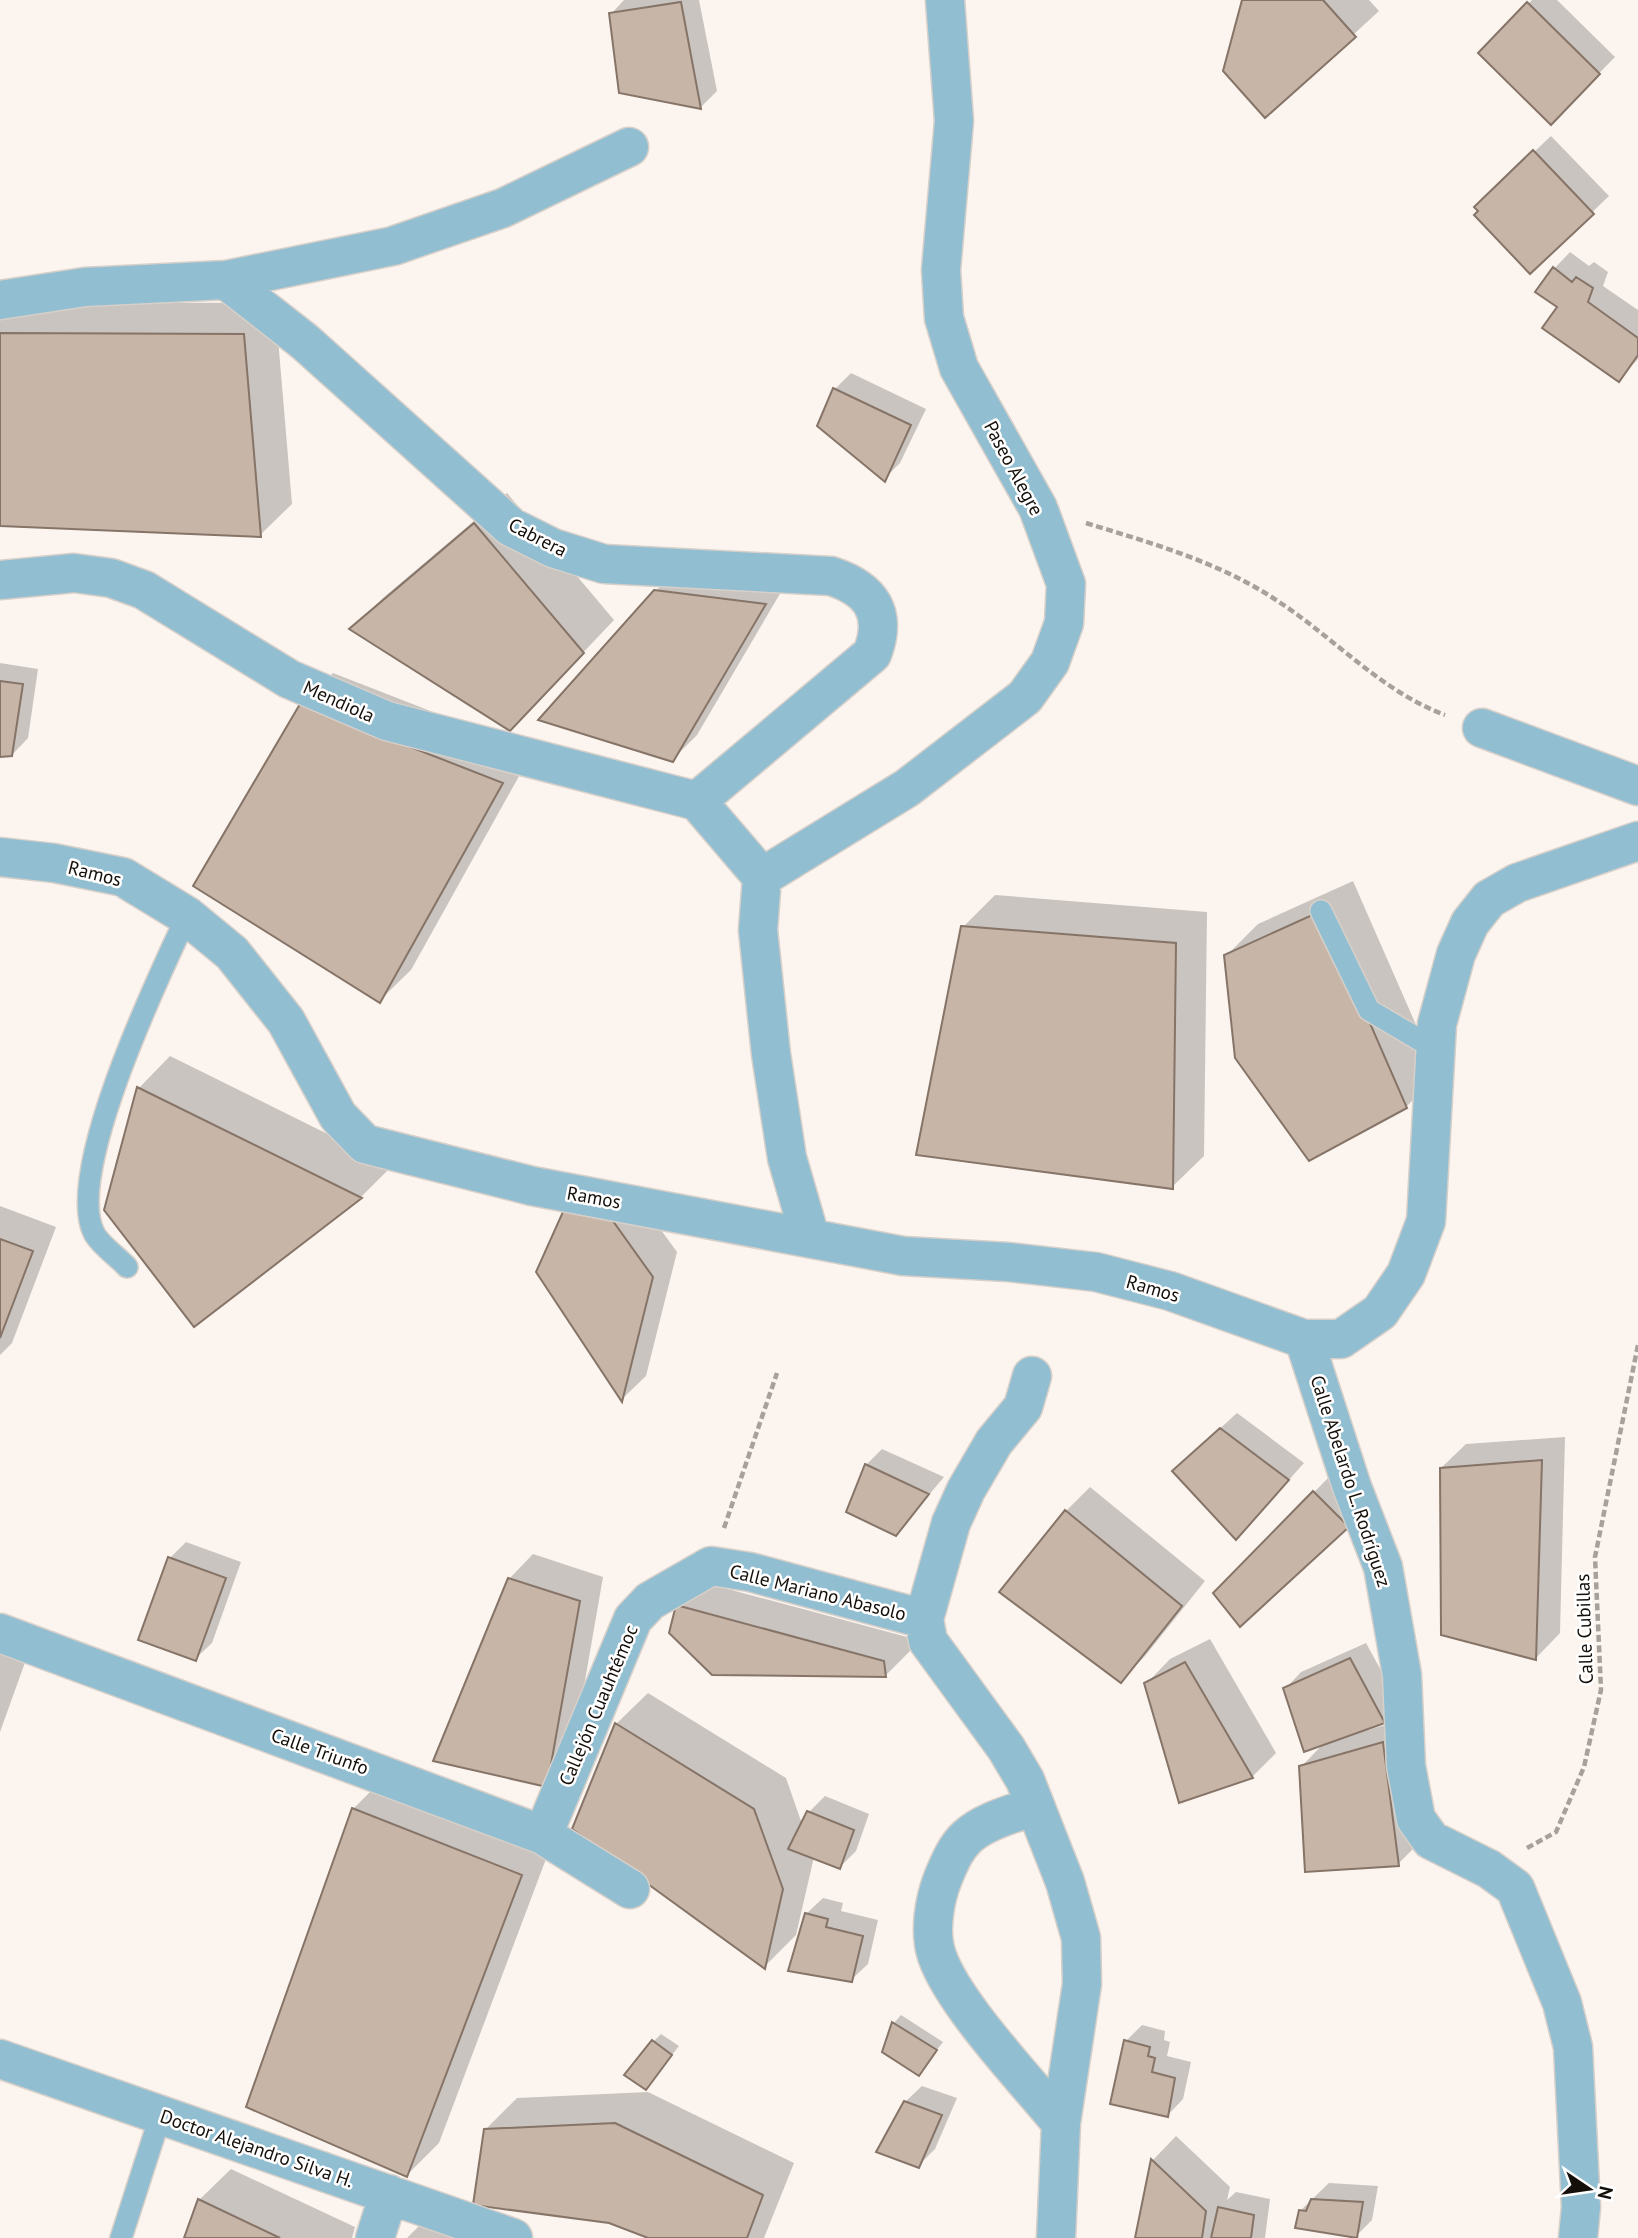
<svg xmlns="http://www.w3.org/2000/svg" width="1638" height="2238" font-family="'PT Sans',sans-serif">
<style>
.shadow{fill:#0003}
.building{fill:#c7b5a7;stroke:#857467;stroke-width:2}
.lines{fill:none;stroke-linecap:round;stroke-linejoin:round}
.service-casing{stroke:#d7d0ca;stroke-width:24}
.minor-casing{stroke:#d7d0ca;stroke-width:41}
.path{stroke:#a7a19b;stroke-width:4.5;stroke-dasharray:7 3.5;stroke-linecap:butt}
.service{stroke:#92bed1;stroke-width:21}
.minor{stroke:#92bed1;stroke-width:38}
.labels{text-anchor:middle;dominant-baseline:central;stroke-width:5;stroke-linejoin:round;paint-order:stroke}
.street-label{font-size:19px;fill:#150f0a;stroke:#fff}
</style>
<rect width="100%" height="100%" fill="#fcf5ef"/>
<!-- shadow -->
<path class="shadow" d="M624,0H699L717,91L701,107L621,92L611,14Z
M1244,0H1369L1379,11L1265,116Z
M1532,0H1557L1615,57L1551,122L1480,53Z
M1551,136L1609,196L1530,272L1493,191Z
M1570,252L1589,266L1594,262L1608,272L1603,286L1638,310V359L1618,380L1559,307L1554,269Z
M0,302L275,303L292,504L260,535L0,524Z
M851,373L926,409L900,463L884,479L819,426L835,389Z
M507,493L614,620L541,697L352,629L383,598Z
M680,566L788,580L697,735L672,760L656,591Z
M0,663L38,669L28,738L12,755H0Z
M333,673L533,751L411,970L379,1001L301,705Z
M1353,881L1438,1075L1406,1107L1226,956L1258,924Z
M995,895L1207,912L1204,1156L1172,1187L963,927Z
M170,1056L392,1166L361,1197L195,1325L106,1210L139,1088Z
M629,1186L677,1252L646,1376L622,1399L538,1272Z
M0,1206L56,1227L12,1343L0,1355Z
M1237,1413L1304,1463L1252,1521L1191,1455Z
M1565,1437L1560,1633L1536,1658L1441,1468L1466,1444Z
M882,1449L944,1477L896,1534L866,1465Z
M1330,1476L1347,1526L1215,1593Z
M1090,1487L1205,1581L1145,1656L1121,1681L1066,1511Z
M186,1542L241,1562L212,1643L195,1659L170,1558Z
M533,1554L603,1577L571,1761L546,1786L509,1579Z
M702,1582L907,1637L910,1651L885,1676L678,1606Z
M0,1632L32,1643L0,1732Z
M1210,1639L1276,1753L1252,1777L1146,1684L1170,1659Z
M1366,1643L1400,1705L1384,1721L1364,1728V1731L1407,1719L1422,1840L1398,1864L1301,1767L1325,1742L1285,1689L1301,1672Z
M648,1693L786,1778L802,1824L809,1812L825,1796L869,1814L856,1851L840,1867L814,1857L796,1935L765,1966L616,1724Z
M385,1777L552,1843L439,2143L407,2175L353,1809Z
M823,1898L843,1903L841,1911L878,1920L868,1964L851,1980L806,1914Z
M901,2015L943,2042L918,2074L884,2051L894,2023Z
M1142,2025L1165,2031L1164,2040L1170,2042L1167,2056L1191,2062L1183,2099L1167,2116L1126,2041Z
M661,2034L679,2046L646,2088L653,2042Z
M922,2086L957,2098L935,2149L918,2166L905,2102Z
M648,2092L794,2163L764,2238H653L485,2130L517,2098Z
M1176,2136L1230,2187L1227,2200L1236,2192L1270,2199L1265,2238H1137L1153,2160Z
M231,2169L355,2227L352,2238H186L199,2200Z
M1329,2183L1378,2186L1372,2220L1356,2236L1300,2211Z
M434,2211L514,2238H407Z"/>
<!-- building -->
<path class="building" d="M1242,0H1323L1356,37L1265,118L1223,71Z
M681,2L701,109L619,93L609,13Z
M1527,2L1600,74L1551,125L1478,53Z
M1533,150L1594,214L1530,274L1474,215L1478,211L1474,207Z
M1553,267L1572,282L1576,277L1593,288L1588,302L1638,338V355L1619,382L1542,328L1557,307L1535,292Z
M0,333L244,334L261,537L0,526Z
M833,388L911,425L885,482L817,426Z
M474,523L584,653L510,731L349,629Z
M654,590L766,604L673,762L538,720Z
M0,681L23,684L12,756L0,757Z
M300,704L503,783L380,1003L193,886Z
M1321,911L1407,1108L1309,1161L1235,1058L1224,955Z
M961,926L1176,943L1173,1189L916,1155Z
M137,1087L362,1198L194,1327L104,1210Z
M566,1205L605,1210L653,1277L622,1402L536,1272Z
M0,1239L33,1251L0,1338Z
M1220,1428L1289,1480L1236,1540L1172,1471Z
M1542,1460L1536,1660L1441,1635L1440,1468Z
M865,1464L929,1494L896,1536L846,1512Z
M1313,1491L1349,1527L1240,1627L1213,1593Z
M1065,1510L1182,1606L1121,1683L999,1592Z
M168,1557L226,1578L196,1661L138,1640Z
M508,1578L580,1601L547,1787L433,1761Z
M676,1605L884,1661L886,1677L712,1675L669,1633Z
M1350,1658L1385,1723L1304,1752L1283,1688Z
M1185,1662L1253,1778L1179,1803L1144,1683Z
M615,1723L754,1809L783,1889L765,1969L572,1829Z
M1383,1742L1399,1866L1305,1872L1299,1766Z
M352,1808L522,1875L407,2177L246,2107Z
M807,1811L854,1830L840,1869L788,1849Z
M805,1913L828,1919L826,1927L863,1936L852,1982L788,1971Z
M892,2022L937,2050L919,2076L882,2052Z
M652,2040L672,2055L646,2090L624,2075Z
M1124,2040L1150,2047L1148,2056L1155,2058L1152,2072L1175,2078L1168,2117L1110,2104Z
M904,2101L942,2115L919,2168L876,2152Z
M615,2123L763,2195L747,2238H648L609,2223L473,2205L484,2129Z
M1151,2159L1206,2211L1202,2238H1135Z
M198,2199L280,2238H184Z
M1311,2199L1363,2202L1357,2238L1295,2228L1299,2210L1306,2211Z
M1218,2207L1254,2215L1251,2238H1211Z"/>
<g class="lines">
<!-- service casing -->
<g class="service-casing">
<path id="service" d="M1321,911L1369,1010L1435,1049
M127,1267C118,1257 100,1245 94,1233C64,1173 159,976 187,916
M121,2238L161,2114"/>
</g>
<!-- minor casing -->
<g class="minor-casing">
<path id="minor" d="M226,280L393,246L503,208L629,147
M0,300L85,287L226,280L305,342L511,527L553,548L604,564L831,576C871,589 888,613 872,654L697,801
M0,580L74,573L111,578L144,590L289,679L387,721L697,801
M1482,728L1638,786
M697,801L762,877L758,930L771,1054L787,1158L810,1237
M0,857L54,863L123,877L187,916L232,953L286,1021L338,1116L365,1144L532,1186L903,1256L1008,1262L1096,1272L1170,1291L1304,1339H1341L1380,1312L1406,1274L1426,1221L1437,1024L1456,954L1470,923L1489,899L1517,883L1638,841
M762,877L907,788L1025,697L1050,662L1064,623L1066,584L1038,508L959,368L944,318L941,270L954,121L945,0
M1304,1339L1352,1487L1383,1567L1402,1675L1406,1766L1416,1819L1431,1840L1489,1869L1515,1888L1562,2003L1573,2047L1581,2207L1578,2238
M1032,1376L1023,1407L994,1442L966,1490L951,1523L924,1619L928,1641L1006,1748L1025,1780L1065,1882L1081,1938L1082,1984L1061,2123
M0,1633L543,1835L630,1889
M1034,1806C1013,1814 984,1821 967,1837C955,1848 949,1864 943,1878C934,1901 929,1933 937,1956C954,2005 1027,2081 1061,2123L1056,2238
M543,1835L633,1619L650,1601L711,1566L750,1572L924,1619
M0,2059L513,2238
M375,2238L389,2194"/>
</g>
<!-- path -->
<path class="path" d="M1086,523C1154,544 1223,563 1282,604C1336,640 1383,692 1445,715
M724,1528L777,1373
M1527,1848L1556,1832L1584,1767L1601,1690L1595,1557L1638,1345"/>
<!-- service -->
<use href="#service" class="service"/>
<!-- minor -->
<use href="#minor" class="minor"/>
</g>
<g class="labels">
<!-- street labels -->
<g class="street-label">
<text transform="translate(1014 468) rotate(62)">Paseo Alegre</text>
<text transform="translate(538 537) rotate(27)">Cabrera</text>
<text transform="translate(339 701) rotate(24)">Mendiola</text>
<text transform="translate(95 873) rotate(14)">Ramos</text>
<text transform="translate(594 1197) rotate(10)">Ramos</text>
<text transform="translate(1153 1288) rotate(16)">Ramos</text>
<text transform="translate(1351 1481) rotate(72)">Calle Abelardo L. Rodríguez</text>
<text transform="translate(818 1592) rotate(14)">Calle Mariano Abasolo</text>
<text transform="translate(1584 1629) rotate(-92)">Calle Cubillas</text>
<text transform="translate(598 1705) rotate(-67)">Callejón Cuauhtémoc</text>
<text transform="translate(320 1751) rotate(20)">Calle Triunfo</text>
<text transform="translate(257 2148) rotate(19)">Doctor Alejandro Silva H.</text>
</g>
</g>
<!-- north arrow -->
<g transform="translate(1589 2189) rotate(103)" stroke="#ffffff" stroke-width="5" paint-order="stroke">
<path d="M0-5L12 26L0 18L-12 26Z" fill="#150f0a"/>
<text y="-10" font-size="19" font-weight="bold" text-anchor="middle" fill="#150f0a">N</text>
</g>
</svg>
